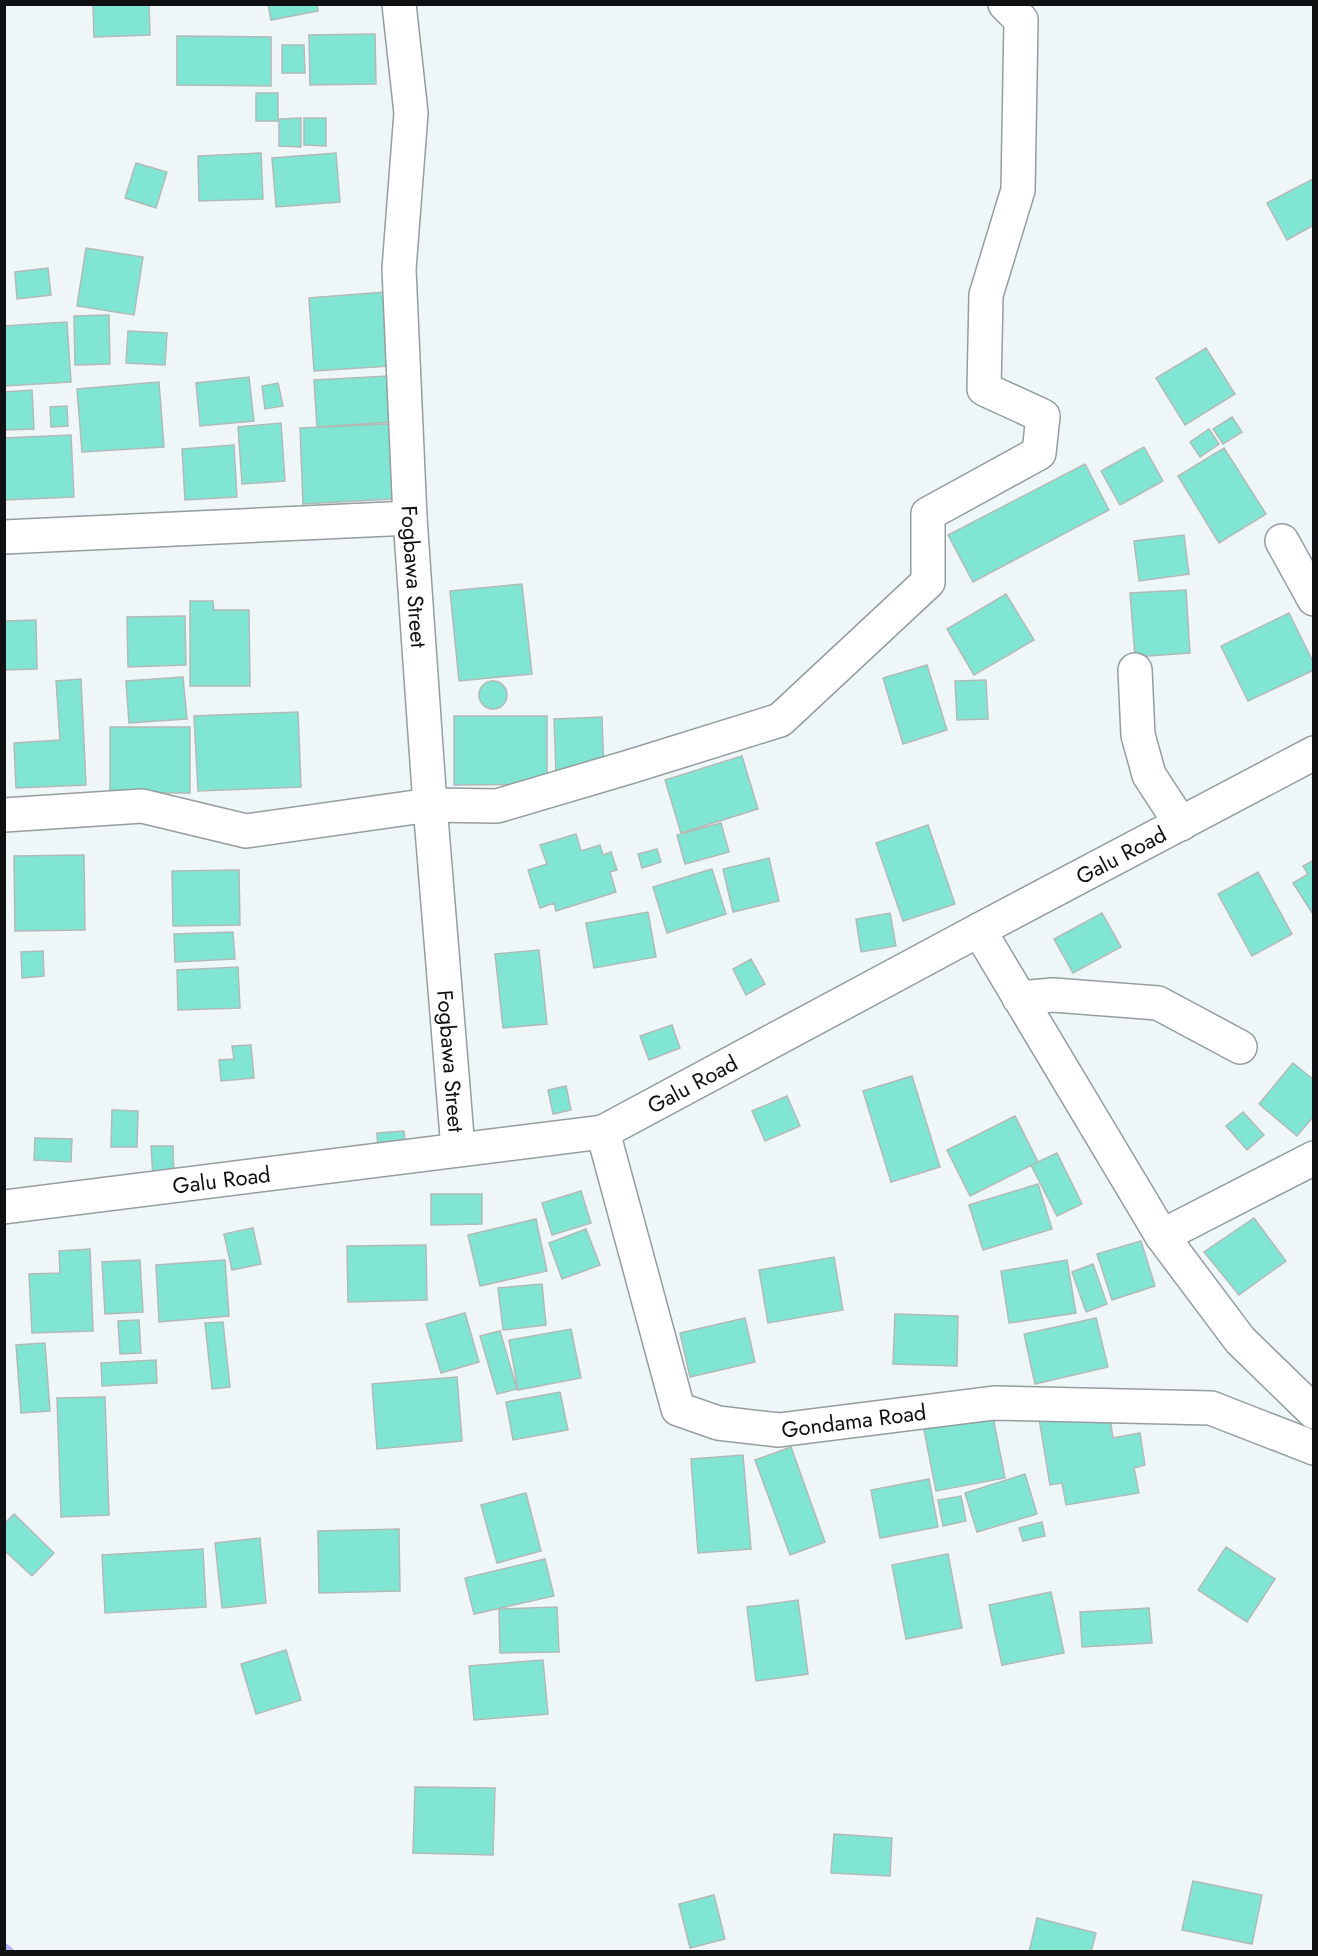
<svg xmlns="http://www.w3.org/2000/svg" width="1318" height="1956" font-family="Jost,sans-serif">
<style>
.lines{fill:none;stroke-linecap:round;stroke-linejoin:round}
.stream{stroke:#b3b5fc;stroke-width:10}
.building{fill:#80e6d3;stroke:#b2bab8;stroke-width:1.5}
.minor-casing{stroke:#959d9f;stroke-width:36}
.minor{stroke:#fff;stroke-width:33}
.labels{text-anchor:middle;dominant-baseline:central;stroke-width:5;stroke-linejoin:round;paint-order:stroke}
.street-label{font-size:22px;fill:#0e1011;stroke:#eef6f8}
</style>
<rect width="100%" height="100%" fill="#eef6f8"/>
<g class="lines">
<!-- stream -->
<path class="stream" d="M4,1948L9,1952"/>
</g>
<!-- building -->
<path class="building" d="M93,4H149L150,35L94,37Z
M268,4H317L318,11L271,20Z
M375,34L376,84L310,85L309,35Z
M177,36L271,37V86L177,85Z
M282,45H304L305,73H282Z
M256,93H278V121H256Z
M301,118V147L279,146V119Z
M304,118H326V146L304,145Z
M261,153L263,199L199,201L198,156Z
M336,153L340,202L276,207L272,158Z
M136,163L167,172L156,208L125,198Z
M1313,179L1314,225L1287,240L1267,203Z
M86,248L143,257L134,315L77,306Z
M48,268L51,295L17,299L15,272Z
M385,292L390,366L314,371L309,298Z
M109,315L110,364L75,365L74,316Z
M67,322L71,382L4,386V326Z
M128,331L167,333L165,365L126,363Z
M1206,348L1235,394L1185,425L1156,378Z
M388,376L391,422L317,427L314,380Z
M249,377L254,421L200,426L196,383Z
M159,382L164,447L82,452L77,389Z
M278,383L283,406L265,409L262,386Z
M32,390L34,429L4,430V392Z
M67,406L68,426L51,427L50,407Z
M1232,417L1242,432L1223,444L1213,429Z
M281,423L285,481L242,484L238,427Z
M389,424L393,499L303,504L300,428Z
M1209,429L1219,444L1200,457L1190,442Z
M71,435L74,497L4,500V438Z
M234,445L237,497L185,500L182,449Z
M1144,447L1163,481L1120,505L1101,471Z
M1224,448L1266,514L1219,543L1178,476Z
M1085,464L1109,510L973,582L948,535Z
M1184,535L1189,574L1139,581L1134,541Z
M522,584L532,674L459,681L450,591Z
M1186,590L1190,653L1135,657L1130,593Z
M1006,594L1034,640L974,675L947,629Z
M190,601H213L214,610H249L250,686H190Z
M1289,613L1314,664V670L1248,701L1221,646Z
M185,616L186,665L128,667L127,617Z
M36,620L37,669L4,670V621Z
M927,665L947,730L903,744L883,678Z
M183,677L187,719L129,723L126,681Z
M81,679L86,785L16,788L14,743L60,740L56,681Z
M986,680L988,719L957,720L955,681Z
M479 695a14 14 0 1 1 28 0a14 14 0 1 1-28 0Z
M298,712L301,787L198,791L194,716Z
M454,716H547V784L454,785Z
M602,717L604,772L556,773L554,719Z
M110,727H190V793H110Z
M742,756L758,809L681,833L665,780Z
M721,823L729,852L685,864L677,835Z
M928,825L955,904L903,921L876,843Z
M576,834L581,851L600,845L603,855L611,852L617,870L610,872L616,892L556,911L554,903L540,908L528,870L547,864L540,845Z
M657,849L661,862L642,868L638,854Z
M84,855L85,930L15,931L14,856Z
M769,858L779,901L733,912L723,869Z
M1314,860V916L1293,883L1308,874L1303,866Z
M712,869L726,914L667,933L653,887Z
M239,870L240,925L173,926L172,871Z
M1258,872L1292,934L1252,956L1218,894Z
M648,912L656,957L594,968L586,923Z
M890,913L896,946L861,952L856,919Z
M1102,913L1121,947L1073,973L1054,939Z
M233,932L235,959L175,962L174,934Z
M539,950L547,1024L503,1028L495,954Z
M43,951L44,976L22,978L21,952Z
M751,959L765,984L746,995L733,969Z
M238,967L240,1008L178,1010L177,970Z
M672,1025L680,1048L649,1060L640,1036Z
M251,1045L254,1078L221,1081L219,1060L234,1059L232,1046Z
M1293,1063L1314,1080V1116L1297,1136L1259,1104Z
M912,1076L940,1167L891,1182L863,1091Z
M566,1086L571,1110L553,1114L548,1090Z
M787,1096L800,1126L765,1141L752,1111Z
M112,1110L138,1111L137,1147H111Z
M1243,1112L1264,1135L1247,1150L1226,1126Z
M1015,1116L1038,1162L970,1196L947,1150Z
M404,1131L406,1150L378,1152L377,1133Z
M35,1138L72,1139L71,1162L34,1160Z
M151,1146H173L174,1177L153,1178Z
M1057,1153L1082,1204L1057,1216L1031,1165Z
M1038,1184L1052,1229L983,1250L969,1205Z
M581,1191L591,1223L552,1235L542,1203Z
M431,1194H482V1224L431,1225Z
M1254,1218L1286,1261L1239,1295L1204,1252Z
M536,1219L547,1271L480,1286L468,1235Z
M253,1228L261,1264L232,1270L224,1234Z
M586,1229L600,1265L562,1279L549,1243Z
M1141,1241L1155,1286L1112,1300L1097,1254Z
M426,1245L427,1300L348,1302L347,1246Z
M90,1249L93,1331L32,1333L29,1274L60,1273L59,1251Z
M834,1257L843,1310L768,1323L759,1270Z
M140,1260L143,1312L105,1314L102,1262Z
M225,1260L229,1316L159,1322L156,1265Z
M1067,1260L1076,1313L1009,1323L1001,1271Z
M1093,1264L1107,1304L1086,1312L1072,1272Z
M542,1284L546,1325L503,1330L498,1288Z
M465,1313L479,1362L441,1373L426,1324Z
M895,1314L958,1316L957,1366L893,1364Z
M745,1318L755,1362L690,1377L680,1333Z
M1096,1318L1108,1367L1035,1384L1024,1334Z
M139,1320L141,1353L120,1354L118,1321Z
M223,1322L230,1387L212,1389L205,1323Z
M571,1329L581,1378L518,1390L509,1340Z
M500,1331L517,1389L497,1394L480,1336Z
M45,1343L50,1411L21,1413L16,1345Z
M156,1360L157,1383L102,1386L101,1363Z
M457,1377L462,1441L377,1449L372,1384Z
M560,1392L568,1430L513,1440L506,1402Z
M105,1397L109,1515L61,1517L57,1398Z
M1108,1406L1113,1438L1140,1433L1145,1465L1134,1468L1139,1493L1066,1505L1062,1483L1050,1485L1039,1418Z
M992,1412L1005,1478L936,1491L923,1425Z
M791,1447L825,1542L790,1555L755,1460Z
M743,1455L751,1549L698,1553L691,1459Z
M1025,1474L1037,1514L977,1532L965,1493Z
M929,1479L938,1527L880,1538L871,1490Z
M526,1493L541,1551L497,1563L481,1505Z
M961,1496L966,1521L943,1526L938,1500Z
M14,1514L54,1553L32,1576L4,1550V1524Z
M1042,1522L1045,1536L1023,1541L1019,1528Z
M399,1529L400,1591L319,1593L318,1531Z
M260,1538L266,1603L222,1608L215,1543Z
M1226,1547L1275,1579L1247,1622L1198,1590Z
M203,1549L206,1607L105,1613L102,1555Z
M948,1554L962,1628L906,1639L892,1565Z
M545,1559L554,1596L474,1614L465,1578Z
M1051,1592L1064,1653L1002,1665L989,1605Z
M798,1600L808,1674L756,1681L747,1607Z
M557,1607L559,1652L500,1653L499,1609Z
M1149,1608L1152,1643L1082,1647L1080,1612Z
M286,1650L301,1700L256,1714L241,1664Z
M543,1660L548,1714L474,1720L469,1666Z
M415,1787L495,1788L493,1855L413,1853Z
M834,1834L892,1838L890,1876L831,1873Z
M1193,1881L1262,1895L1252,1944L1182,1930Z
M714,1895L725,1939L690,1948L679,1904Z
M1037,1918L1096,1933L1091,1952H1029Z"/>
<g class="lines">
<!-- minor casing -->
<g class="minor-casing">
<g id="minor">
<path id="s1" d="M399,4L411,113L399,269L410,518L430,805L458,1149"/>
<path d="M4,537L410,518"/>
<path d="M1282,541L1314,599"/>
<path d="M1135,670L1138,735L1149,775L1181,824"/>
<path d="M4,815L142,806L246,831L430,805L497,806L629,767L780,720L928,582V514L1039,453L1043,416L984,389L986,295L1018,190L1021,20L1005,4"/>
<path d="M979,930L1162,1236L1240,1340L1314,1412"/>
<path d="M1019,998L1053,995L1158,1003L1240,1047"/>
<path id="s2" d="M603,1132L678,1409L718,1423L779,1430L994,1403L1211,1408L1314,1448"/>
<path id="s3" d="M4,1207L603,1132L979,930L1314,753"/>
<path d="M1162,1236L1314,1158"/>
</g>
</g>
<!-- minor -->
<use href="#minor" class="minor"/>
</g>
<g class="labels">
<!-- street labels -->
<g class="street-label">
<text stroke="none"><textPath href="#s1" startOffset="574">Fogbawa Street</textPath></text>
<text stroke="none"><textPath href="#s3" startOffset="1191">Galu Road</textPath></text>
<text stroke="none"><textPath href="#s1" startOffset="1060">Fogbawa Street</textPath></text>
<text stroke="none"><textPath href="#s3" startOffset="705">Galu Road</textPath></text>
<text stroke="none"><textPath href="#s3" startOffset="219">Galu Road</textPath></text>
<text stroke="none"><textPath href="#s2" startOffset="466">Gondama Road</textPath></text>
</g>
</g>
<!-- border -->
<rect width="1318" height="1956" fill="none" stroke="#0e1011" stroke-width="12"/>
</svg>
